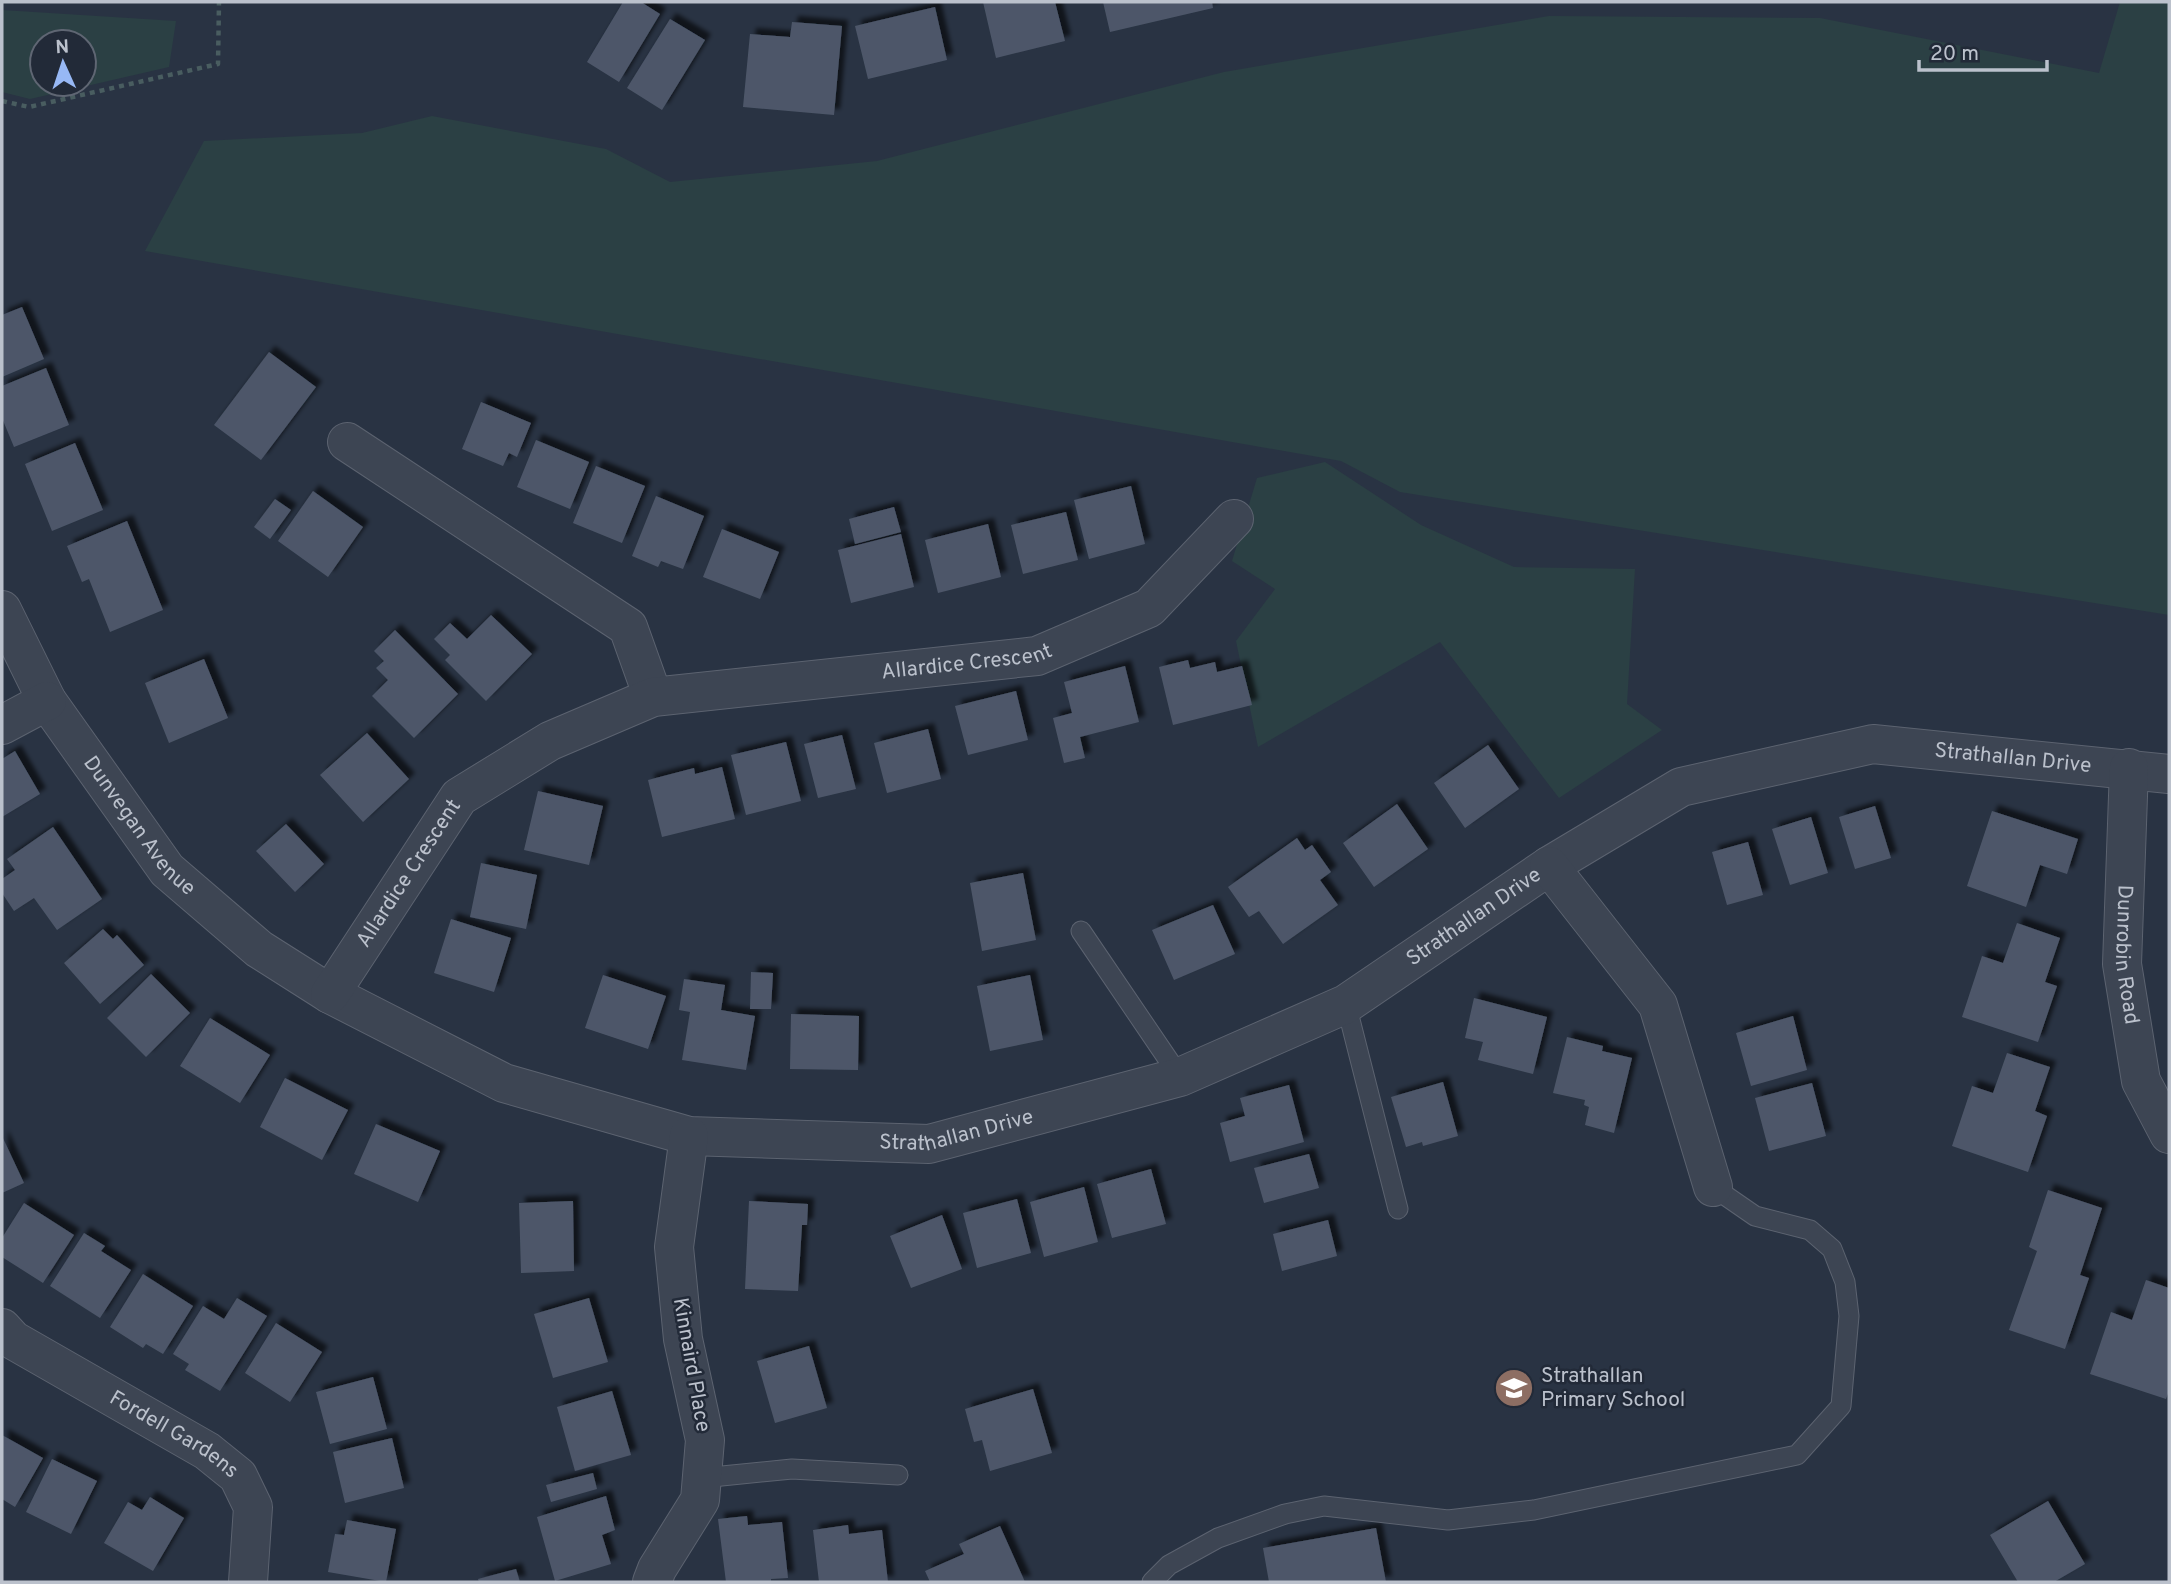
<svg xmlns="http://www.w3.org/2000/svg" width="2171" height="1584" font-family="Overpass,sans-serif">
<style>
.green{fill:#2b4044;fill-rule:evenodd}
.building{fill:#4d5769;filter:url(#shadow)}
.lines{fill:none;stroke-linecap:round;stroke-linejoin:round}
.service-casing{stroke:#5c6370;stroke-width:21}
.minor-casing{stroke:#5c6370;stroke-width:40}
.path{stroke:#495d60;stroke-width:4.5;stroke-dasharray:5 5;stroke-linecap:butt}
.service{stroke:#3d4553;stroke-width:19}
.minor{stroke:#3d4553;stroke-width:38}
.labels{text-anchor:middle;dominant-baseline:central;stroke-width:5;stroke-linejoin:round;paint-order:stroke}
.street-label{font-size:21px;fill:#bbc1cc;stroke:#222a38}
.poi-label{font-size:21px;fill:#bbc1cc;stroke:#222a38;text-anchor:start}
</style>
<defs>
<filter id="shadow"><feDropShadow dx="6" dy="-6" stdDeviation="2" flood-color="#0009"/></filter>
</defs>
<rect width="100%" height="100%" fill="#293343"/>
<!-- green -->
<path class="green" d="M2120,2H2169V615L1400,492L1341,461L145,251L204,141L362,133L432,116L606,149L670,182L877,161L1224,72L1549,16L1820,18L2099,73Z
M2,10L176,21L169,67L30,99L2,92ZM42,42H84V84H42Z
M1325,462L1421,525L1514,567L1635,569L1627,704L1662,730L1559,798L1440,642L1258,747L1236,641L1275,589L1232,561L1257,478Z"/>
<!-- building -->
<path class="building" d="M623,2H641L660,14L619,82L587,62Z
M983,2H1055L1065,41L996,58Z
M1103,2H1212L1213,8L1110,32Z
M935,7L947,60L868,79L855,26Z
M670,19L705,40L662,110L627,88Z
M792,22L842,26L834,115L743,107L750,34L790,37Z
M22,307L44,359L2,377V315Z
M269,352L316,387L261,460L214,425Z
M46,368L69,425L14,447L2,418V386Z
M481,402L531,423L517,457L509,453L503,466L462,449Z
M536,440L589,462L570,509L517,487Z
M75,443L103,510L52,531L25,464Z
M596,466L645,486L622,543L573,523Z
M1131,486L1145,544L1089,559L1074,500Z
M313,491L363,527L328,577L278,541Z
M656,496L704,516L683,569L661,561L658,567L632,556Z
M275,499L291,510L270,539L254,527Z
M894,507L901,532L855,544L849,519Z
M1066,512L1078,560L1023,574L1011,525Z
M127,521L163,610L110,632L89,579L82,582L67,546Z
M988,524L1001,577L938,593L925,540Z
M722,529L779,552L760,599L703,577Z
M901,534L914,587L851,603L838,550Z
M491,615L532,654L486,701L445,660L450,655L434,639L450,623L467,639Z
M395,630L458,694L414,738L372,696L388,680L376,668L384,661L374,651Z
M204,659L228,718L169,743L145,683Z
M1188,660L1190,668L1215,662L1217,672L1242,666L1252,705L1173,725L1159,667Z
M1125,666L1139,722L1080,737L1085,758L1064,763L1053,718L1072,713L1064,682Z
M1016,691L1028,740L968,755L955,706Z
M928,729L941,779L887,793L874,743Z
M367,733L409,779L363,822L320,775Z
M842,735L856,789L818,798L804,744Z
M786,742L801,801L746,815L731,755Z
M1488,745L1519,789L1465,828L1434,783Z
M15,751L40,794L2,817V759Z
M722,767L735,819L662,837L648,780L694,768L695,774Z
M538,791L603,806L589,865L524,850Z
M1397,804L1428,849L1374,887L1343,843Z
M1875,806L1891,858L1855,869L1839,817Z
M1992,811L2078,839L2067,874L2040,865L2026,907L1967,886Z
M1811,817L1828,873L1790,885L1772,829Z
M286,824L324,864L295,892L256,851Z
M53,827L102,899L57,930L34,898L14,911L2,893V879L15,870L7,859Z
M1297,838L1305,850L1312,845L1331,872L1320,880L1338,905L1283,944L1259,911L1249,917L1228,887Z
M1748,842L1763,895L1727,905L1712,852Z
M481,863L537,875L526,929L470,917Z
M1023,873L1036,940L982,951L970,883Z
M1213,905L1235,954L1174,980L1152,930Z
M451,919L511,938L494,992L434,973Z
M2017,923L2060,938L2045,982L2057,986L2038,1042L1962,1017L1982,956L2003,963Z
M103,929L113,939L117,935L144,965L100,1004L64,963Z
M751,972L773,973L771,1009H750Z
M151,974L190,1013L146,1057L107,1018Z
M603,975L666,996L648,1049L585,1028Z
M1030,975L1043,1040L990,1051L977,986Z
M684,979L725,985L721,1010L755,1016L746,1070L682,1060L690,1012L679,1010Z
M1474,998L1547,1017L1533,1074L1478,1060L1483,1042L1465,1038Z
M791,1014L859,1016L858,1070L790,1069Z
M1793,1016L1807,1070L1751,1086L1736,1033Z
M210,1018L270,1055L240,1103L180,1066Z
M1567,1037L1603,1046L1602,1051L1632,1058L1614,1133L1585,1125L1589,1107L1584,1105L1585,1100L1553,1093Z
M2007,1053L2050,1067L2035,1111L2047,1116L2028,1172L1952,1146L1972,1086L1993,1093Z
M285,1078L348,1110L322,1160L260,1127Z
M1443,1082L1458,1136L1423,1146L1422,1142L1406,1147L1391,1097Z
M1812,1083L1826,1136L1769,1151L1755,1098Z
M1289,1085L1304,1142L1230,1162L1220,1123L1245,1116L1240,1098Z
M376,1124L440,1151L418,1202L354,1174Z
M2,1136L24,1183L2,1193Z
M1309,1154L1319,1188L1264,1203L1254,1168Z
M1151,1169L1166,1224L1112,1238L1097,1184Z
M1084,1187L1098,1242L1044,1257L1030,1202Z
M2048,1190L2102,1208L2080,1275L2089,1278L2065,1349L2009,1330L2037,1251L2029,1247Z
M1017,1199L1031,1253L977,1268L963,1213Z
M573,1201L574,1271L521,1273L519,1203Z
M749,1201L808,1204L807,1225H802L798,1291L745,1289Z
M24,1203L74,1235L43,1283L2,1257V1238Z
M942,1215L962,1269L911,1288L890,1236Z
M1328,1220L1337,1256L1282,1271L1273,1234Z
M84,1233L105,1246L101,1251L131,1270L100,1318L50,1286Z
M143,1274L193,1306L163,1354L146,1344L143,1348L110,1327Z
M2146,1280L2169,1288V1391L2166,1399L2090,1374L2111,1312L2132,1320Z
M237,1298L267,1316L220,1391L185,1370L189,1364L173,1354L203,1306L224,1319Z
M589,1298L608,1362L553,1378L534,1314Z
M276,1323L322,1352L290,1402L245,1373Z
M809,1346L827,1408L775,1423L757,1361Z
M373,1377L387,1429L330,1444L316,1392Z
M1033,1389L1052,1453L990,1471L982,1440L974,1442L965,1409Z
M612,1391L631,1455L575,1471L557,1407Z
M2,1435L43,1458L15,1507L2,1499Z
M392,1438L404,1488L345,1503L333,1452Z
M52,1459L97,1481L71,1534L26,1512Z
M593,1473L597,1489L551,1502L546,1485Z
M606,1496L615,1530L602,1535L611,1564L555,1581L537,1517Z
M150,1497L184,1518L153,1571L104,1543L128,1502L142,1510Z
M2048,1501L2085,1564L2054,1582H2018L1990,1535Z
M747,1516L748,1525L782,1522L788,1578L771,1579V1582H726L718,1519Z
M347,1520L396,1529L386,1582L328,1572L335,1534L344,1535Z
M848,1525L849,1534L882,1530L888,1582H819L813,1530Z
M1000,1526L1025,1582H930L925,1571L964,1554L959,1544Z
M1376,1528L1386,1582H1269L1263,1548Z
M516,1569L520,1582H479L478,1579Z"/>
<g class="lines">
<!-- service casing -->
<g class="service-casing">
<path id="service" d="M1081,931L1180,1077
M1346,1004L1398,1209
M702,1478L792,1469L898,1475
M1152,1582L1169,1565L1218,1538L1285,1514L1324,1506L1448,1520L1534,1510L1797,1455L1841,1406L1849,1316L1845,1282L1832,1249L1810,1230L1755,1216L1713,1187"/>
</g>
<!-- minor casing -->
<g class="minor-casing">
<g id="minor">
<path d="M347,442L628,627L653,697"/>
<path id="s1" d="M2,610L47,701L167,870L259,949L330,994L504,1083L689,1136L929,1144L1180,1077L1346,1004L1549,866L1681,787L1873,744L2169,774"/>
<path d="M2,725L47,701"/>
<path id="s2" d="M2129,768L2122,964L2141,1081L2169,1134"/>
<path d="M1549,866L1658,1005L1713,1187"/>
<path id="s3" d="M330,994L459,797L550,741L653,697L1037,656L1149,608L1234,519"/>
<path id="s4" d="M2,1328L13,1340L207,1451L238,1476L253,1507L248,1582"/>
<path d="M652,1582L657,1569L700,1500L705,1440L683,1339L674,1247L689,1136"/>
</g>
</g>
<!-- path -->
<path class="path" d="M2,101L29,107L218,64L219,2"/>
<!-- service -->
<use href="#service" class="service"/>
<!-- minor -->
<use href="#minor" class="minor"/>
</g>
<!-- icons -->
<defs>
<g id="school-disc" transform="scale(2.0125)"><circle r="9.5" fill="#8d6e63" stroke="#222a38"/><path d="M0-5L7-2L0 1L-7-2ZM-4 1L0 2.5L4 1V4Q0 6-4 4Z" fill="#fff"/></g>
</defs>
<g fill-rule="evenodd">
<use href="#school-disc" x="1514" y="1388"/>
</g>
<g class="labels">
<!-- street labels -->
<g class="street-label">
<text stroke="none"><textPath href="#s3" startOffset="770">Allardice Crescent</textPath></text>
<text stroke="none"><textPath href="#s1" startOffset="2320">Strathallan Drive</textPath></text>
<text stroke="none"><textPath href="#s1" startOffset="257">Dunvegan Avenue</textPath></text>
<text stroke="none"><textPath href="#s3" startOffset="144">Allardice Crescent</textPath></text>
<text stroke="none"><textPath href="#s1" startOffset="1738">Strathallan Drive</textPath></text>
<text stroke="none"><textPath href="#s2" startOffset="187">Dunrobin Road</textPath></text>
<text stroke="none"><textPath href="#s1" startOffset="1171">Strathallan Drive</textPath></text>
<text transform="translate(691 1365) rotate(80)">Kinnaird Place</text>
<text stroke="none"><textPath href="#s4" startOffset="203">Fordell Gardens</textPath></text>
</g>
<!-- poi labels -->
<g class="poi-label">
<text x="1541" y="1376">Strathallan<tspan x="1541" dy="24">Primary School</tspan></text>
</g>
</g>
<!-- border -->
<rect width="2171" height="1584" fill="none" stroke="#bbc1cc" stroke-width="7"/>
<!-- north arrow -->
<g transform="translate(63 63) rotate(357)"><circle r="33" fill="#222a38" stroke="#5f6673" stroke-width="2"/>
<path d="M0-5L12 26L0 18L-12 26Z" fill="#97b8f5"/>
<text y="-10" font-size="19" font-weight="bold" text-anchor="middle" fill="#bbc1cc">N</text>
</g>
<!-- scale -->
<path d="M1919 60v10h128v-10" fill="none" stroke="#bbc1cc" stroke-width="3.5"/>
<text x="1930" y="60" font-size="21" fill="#bbc1cc" stroke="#222a38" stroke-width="5" paint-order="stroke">20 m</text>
</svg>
